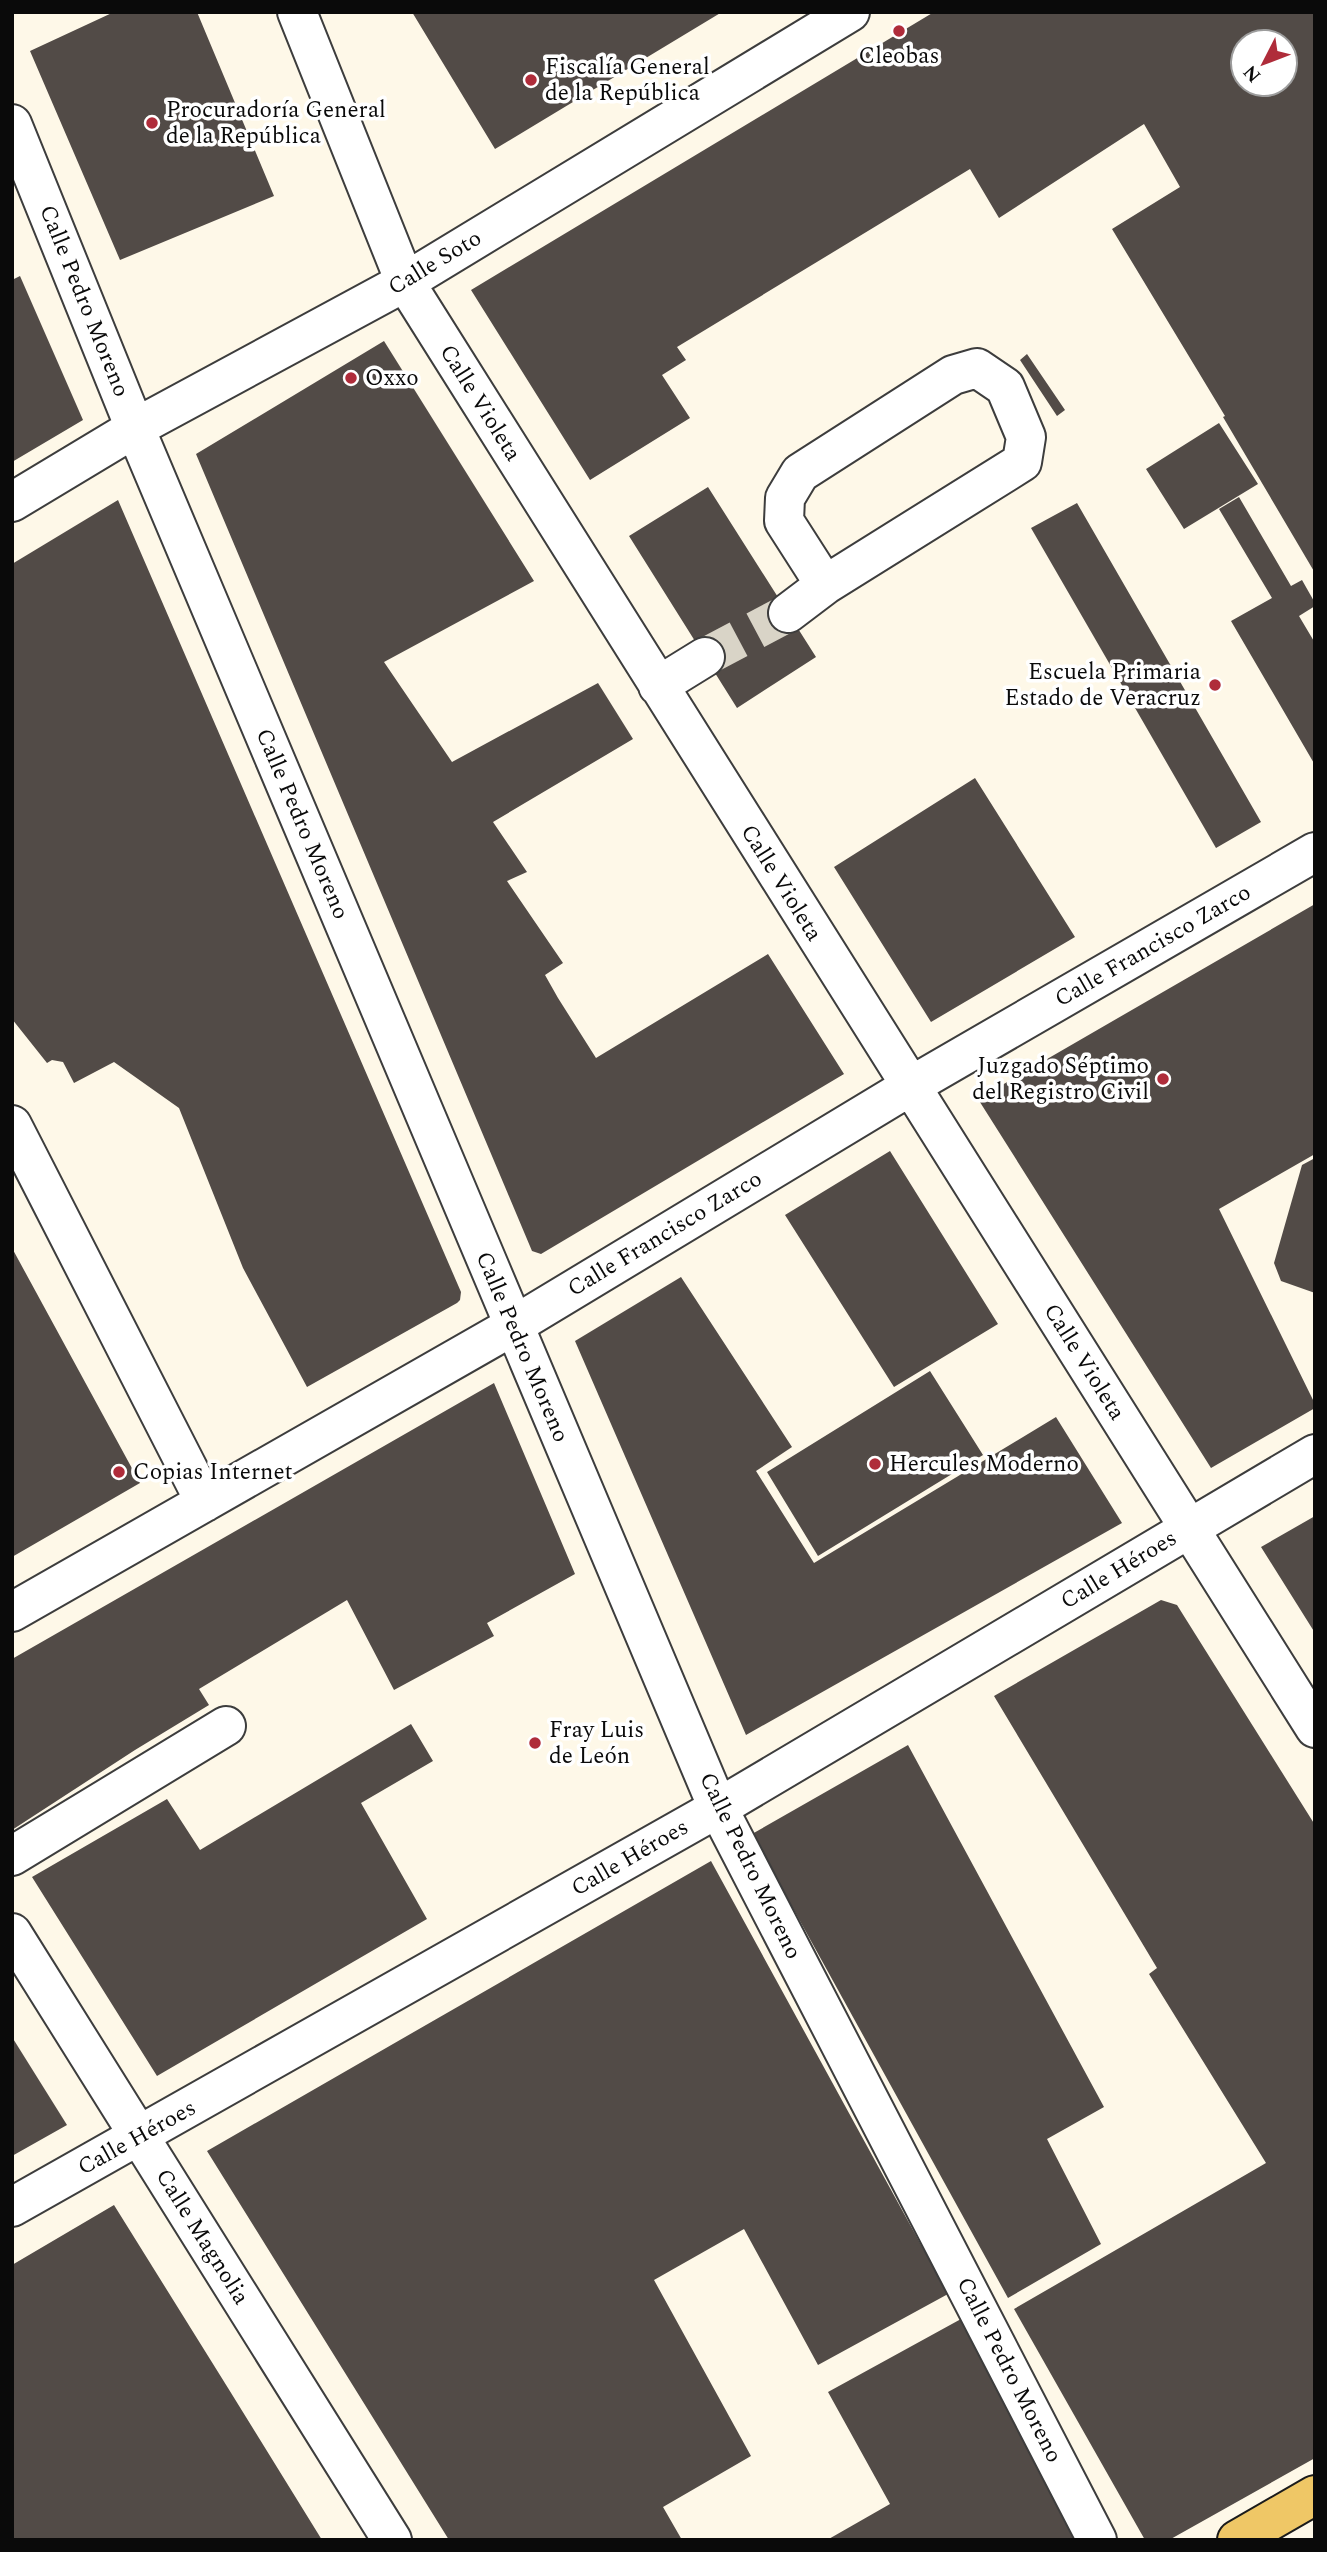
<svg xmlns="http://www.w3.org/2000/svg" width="1327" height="2552" font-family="Spectral,serif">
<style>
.building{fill:#524b47;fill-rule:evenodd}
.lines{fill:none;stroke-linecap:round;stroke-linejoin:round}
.minor-tunnel{stroke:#d9d4c7;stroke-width:38;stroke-dasharray:38 19;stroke-linecap:butt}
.minor-casing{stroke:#3d3d3d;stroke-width:42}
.major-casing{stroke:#1b1b1b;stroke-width:42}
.minor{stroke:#fff;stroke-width:38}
.major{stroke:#efc766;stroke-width:38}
.poi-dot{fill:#af2c3a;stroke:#fff;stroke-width:2.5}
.labels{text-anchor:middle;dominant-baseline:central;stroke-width:7;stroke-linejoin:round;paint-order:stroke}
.poi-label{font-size:23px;fill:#0a0a0a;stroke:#fff;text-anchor:start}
.street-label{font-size:23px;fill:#0a0a0a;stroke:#fff}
</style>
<rect width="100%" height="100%" fill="#fef8e8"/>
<!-- building -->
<path class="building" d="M114,12H197L274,196L120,260L30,51Z
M412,12H722L495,149Z
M934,12H1315V573L1223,417L1225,416L1112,229L1180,187L1144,124L999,218L970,169L677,347L686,360L662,375L690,418L590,480L471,290ZM1243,42H1285V84H1243Z
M20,276L83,420L12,462V280Z
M384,341L534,581L384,662L452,762L598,683L633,739L493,822L527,872L507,881L563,963L545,975L558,998L596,1058L768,954L844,1074L541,1254L532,1251L196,454Z
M1027,354L1065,410L1057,416L1020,360Z
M1219,423L1258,484L1184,529L1146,469Z
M708,487L816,657L737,708L629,536Z
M1239,497L1291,586L1302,580L1315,603V606L1299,616L1315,643V765L1231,621L1272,598L1219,509Z
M118,500L461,1292L460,1300L457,1303L307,1387L243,1268L179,1108L114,1062L74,1083L63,1062L52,1060L47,1063L12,1019V564Z
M1077,503L1261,822L1216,848L1031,528Z
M975,778L1075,937L931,1022L834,867Z
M1315,904V1154L1219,1209L1315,1404V1408L1211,1468L978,1099Z
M890,1151L998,1324L894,1387L785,1215Z
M1315,1158V1293L1281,1281L1274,1263L1302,1165Z
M12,1248L140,1483L12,1557Z
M681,1277L792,1447L756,1471L814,1563L1056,1417L1122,1523L746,1735L575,1341Z
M930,1371L983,1455L818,1556L767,1472Z
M494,1383L575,1574L487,1623L494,1636L394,1690L347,1600L199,1689L209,1705L135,1750L12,1830V1659Z
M1315,1516V1633L1261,1547Z
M1161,1600L1177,1605L1315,1825V2458L1169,2540H1145L1014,2309L1266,2163L1149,1974L1157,1968L994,1696Z
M411,1724L433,1761L361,1803L427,1919L157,2076L32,1877L167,1799L200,1850Z
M908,1745L1104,2107L1047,2139L1101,2244L1008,2298L752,1834Z
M711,1861L948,2294L818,2365L744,2229L654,2280L751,2456L663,2507L682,2540H449L207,2151Z
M12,2037L67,2125L12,2156Z
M114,2205L228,2388L322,2540H12V2265Z
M961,2319L1082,2540H827L890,2504L828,2392Z"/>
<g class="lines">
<!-- minor-tunnel -->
<path class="minor-tunnel" d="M705,657L788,613"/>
<!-- minor casing -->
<g class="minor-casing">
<path id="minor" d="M297,12L405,282L1315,1728
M12,124L135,428L718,1808L1097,2540
M12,502L135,428L405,282L850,12
M788,613L825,585L1022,462L1026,437L1005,387L977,368L953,375L800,473L785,498L784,521L825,585
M658,686L705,657
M12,1125L205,1502
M12,1612L513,1326L909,1087L1315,852
M12,1856L226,1726
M12,1933L392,2540
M12,2207L718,1808L1315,1454"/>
</g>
<!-- major casing -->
<g class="major-casing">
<path id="major" d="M1237,2540L1315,2495"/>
</g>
<!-- minor -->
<use href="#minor" class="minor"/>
<!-- major -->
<use href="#major" class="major"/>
</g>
<!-- markers -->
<g class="poi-dot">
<circle cx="899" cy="31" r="7"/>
<circle cx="531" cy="80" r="7"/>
<circle cx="152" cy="123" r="7"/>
<circle cx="351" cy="378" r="7"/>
<circle cx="1215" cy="685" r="7"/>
<circle cx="1163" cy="1079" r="7"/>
<circle cx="875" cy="1464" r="7"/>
<circle cx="119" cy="1472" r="7"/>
<circle cx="535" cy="1743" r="7"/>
</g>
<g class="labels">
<!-- poi labels -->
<g class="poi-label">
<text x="899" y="56" text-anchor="middle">Cleobas</text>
<text x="545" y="67">Fiscalía General<tspan x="545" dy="26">de la República</tspan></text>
<text x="166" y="110">Procuradoría General<tspan x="166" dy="26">de la República</tspan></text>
<text x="365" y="378">Oxxo</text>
<text x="1201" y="672" text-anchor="end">Escuela Primaria<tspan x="1201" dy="26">Estado de Veracruz</tspan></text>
<text x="1149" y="1066" text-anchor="end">Juzgado Séptimo<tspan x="1149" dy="26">del Registro Civil</tspan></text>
<text x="889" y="1464">Hercules Moderno</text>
<text x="133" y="1472">Copias Internet</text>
<text x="549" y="1730">Fray Luis<tspan x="549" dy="26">de León</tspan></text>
</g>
<!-- street labels -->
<g class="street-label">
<text transform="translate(435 263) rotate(-31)">Calle Soto</text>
<text transform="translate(84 301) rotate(68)">Calle Pedro Moreno</text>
<text transform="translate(480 403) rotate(58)">Calle Violeta</text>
<text transform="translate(302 824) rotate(67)">Calle Pedro Moreno</text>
<text transform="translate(781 883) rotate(58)">Calle Violeta</text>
<text transform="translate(1153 946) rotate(-30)">Calle Francisco Zarco</text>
<text transform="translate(665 1234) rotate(-31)">Calle Francisco Zarco</text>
<text transform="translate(522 1347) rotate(67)">Calle Pedro Moreno</text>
<text transform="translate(1084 1362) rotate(58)">Calle Violeta</text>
<text transform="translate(1119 1570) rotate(-31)">Calle Héroes</text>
<text transform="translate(630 1858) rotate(-30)">Calle Héroes</text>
<text transform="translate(750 1866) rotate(64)">Calle Pedro Moreno</text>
<text transform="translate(137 2138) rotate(-29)">Calle Héroes</text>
<text transform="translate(202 2237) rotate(58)">Calle Magnolia</text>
<text transform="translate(1009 2370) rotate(63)">Calle Pedro Moreno</text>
</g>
</g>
<!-- border -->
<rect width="1327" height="2552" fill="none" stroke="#0a0a0a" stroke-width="28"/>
<!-- north arrow -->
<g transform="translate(1264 63) rotate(228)"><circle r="33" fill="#ffffff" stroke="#9d9d9d" stroke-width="2"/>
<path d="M0-5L12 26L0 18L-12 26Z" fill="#af2c3a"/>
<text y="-10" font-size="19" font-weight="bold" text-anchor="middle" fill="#0a0a0a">N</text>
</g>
</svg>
